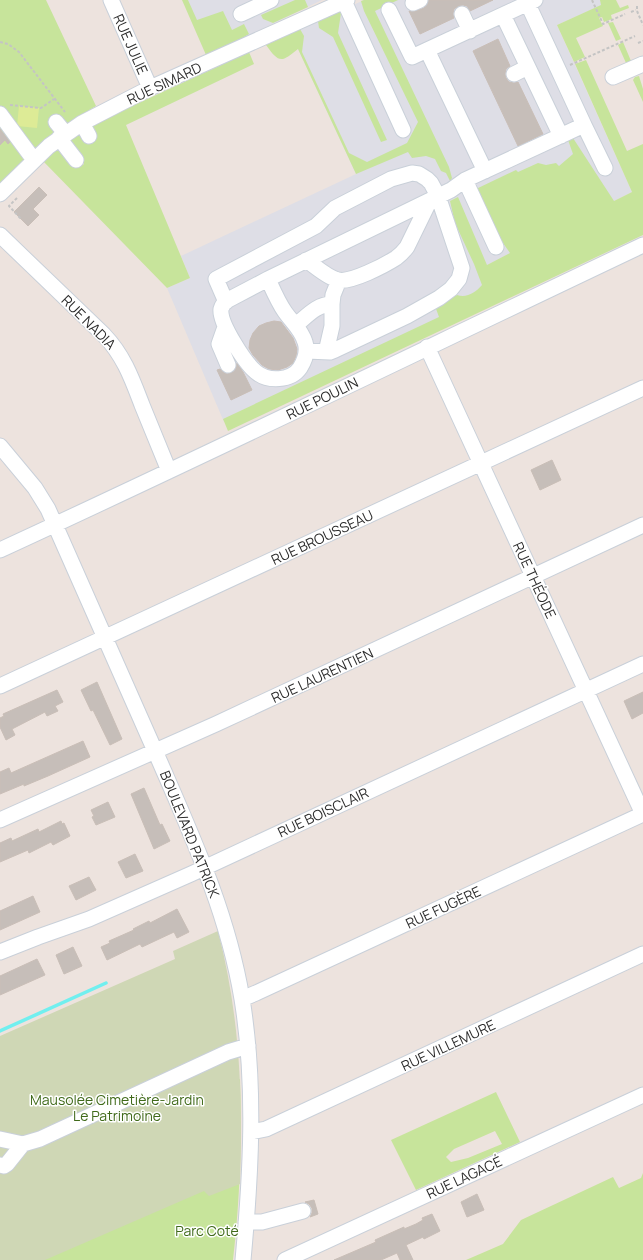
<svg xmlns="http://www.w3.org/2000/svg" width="643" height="1260" font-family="Manrope,sans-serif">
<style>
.industrial{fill:#dedee6}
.green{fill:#c7e49b;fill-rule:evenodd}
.cemetery{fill:#cfd7b5}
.pitch{fill:#ddeb96}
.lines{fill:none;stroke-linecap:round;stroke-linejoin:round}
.stream{stroke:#71efef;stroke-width:3.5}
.building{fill:#c6beb9;stroke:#c9beb7}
.minor-casing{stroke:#c9d0d9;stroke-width:17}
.path{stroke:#c4c4c4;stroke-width:2;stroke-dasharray:3 2;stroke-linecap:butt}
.minor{stroke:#fff;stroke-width:15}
.labels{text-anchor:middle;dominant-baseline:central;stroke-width:3;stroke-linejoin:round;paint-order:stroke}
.street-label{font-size:14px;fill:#2c2c2c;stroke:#fff}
.park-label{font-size:14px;fill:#406a1a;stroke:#fff}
</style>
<rect width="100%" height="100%" fill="#ede3de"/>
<!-- industrial -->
<path class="industrial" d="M182,0H322L214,52Z
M364,0H600L602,5L557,25L632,192L487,265L499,292L224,422L167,288L190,278L181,256L356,174L298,49L288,35Z"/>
<!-- green -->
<path class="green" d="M0,0H46L96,106L55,131L0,184Z
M182,0H188L197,20L223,11L232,30L244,24L249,34L238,41L206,55Z
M295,0H305L308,7L273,23L263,19L261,15Z
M364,0H398L375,11L449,167L452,178L450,181L446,173L441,171L435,159L426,156L412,158L408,152L356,174L298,49C281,63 279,63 266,45L300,29L304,36L302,52L349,153L367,162L407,143L418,122L364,11L361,1Z
M600,0H616L620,8L628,5L629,8L611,15L612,19L604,22L602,17L599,18L603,26L576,38L585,57L574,62L557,25L601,5Z
M340,11L341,13L338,33L387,140L381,142L333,37L319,28L318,21Z
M613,22L621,39L616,41L608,23Z
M623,42L631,61L628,64L626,63L618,45Z
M249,52L254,64L126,125L190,278L167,288L43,161L58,149L74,165L81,166L84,164L69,140L89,126Z
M586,60L627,151L643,144V235L228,431L223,419L439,317L435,306L457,295C467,298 475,293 482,285L474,264L455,223L450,201L458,197L487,265L510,253L503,243L476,189L516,170L518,172L538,163L546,165L556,163L559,166L573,154L568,140L573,138L614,201L632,192L575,64Z
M639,76L643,89V102L633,80L635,77Z
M240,1079C242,1140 240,1200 233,1260H0V1174Z
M496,1092L520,1142L416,1190L391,1140ZM495,1131L502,1144L468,1158L451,1162L446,1157L454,1149Z
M643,1173V1260H466L503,1244L521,1220L613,1177L619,1188L641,1178Z"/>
<!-- cemetery -->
<path class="cemetery" d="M218,931C240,1017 243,1095 240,1184L209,1196L204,1191L45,1260H0V1036L175,959L173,951Z"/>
<!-- pitch -->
<path class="pitch" d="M19,106L39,108L37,128L17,126Z"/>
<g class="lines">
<!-- stream -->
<path class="stream" d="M0,1031L106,983"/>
</g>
<!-- building -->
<path class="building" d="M429,0H493L470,11L467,6L463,5L459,6L454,9L453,14L454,18L420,34L409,11H416L424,8L427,5Z
M498,39L510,66L506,69L505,74L506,78L509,82L514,83L518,82L543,134L518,146L473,51Z
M0,129L10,142L8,144L5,140L0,145Z
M39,187L47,195L33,209L39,215L28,226L14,212Z
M274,321L281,322L293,338L297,349L296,356L293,363L287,367L278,370L269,369L262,365L253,355L249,348L250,340L253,333L259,326L266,323Z
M237,363L243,372L252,390L231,400L217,370L220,369L223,372L227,374L231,373L235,370Z
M552,460L561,480L540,490L531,470Z
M97,682L122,739L110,745L93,710L91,711L81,690Z
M57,690L63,702L55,706L58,711L47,716L45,712L12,729L15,735L6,740L0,727V718L4,716L3,714Z
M643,692V713L632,719L624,701Z
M83,741L90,757L48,776L24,786V784L0,794V772L9,768L11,773Z
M144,788L160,825L162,824L170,841L154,849L131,794Z
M108,802L115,817L96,825L92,817L94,816L91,810Z
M61,821L62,824L64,823L70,836L53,845L51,842L29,853L28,850L0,862V843L11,838L12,841L38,829L39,832Z
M135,854L143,871L126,878L118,862Z
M89,877L96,890L76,900L69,886Z
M33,896L40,912L0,930V911Z
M177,909L189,932L177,938L174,932L142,947L140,944L107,960L101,947L110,943L109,941L134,930L133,929L149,921L150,923Z
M73,947L82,966L64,974L56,955Z
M37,959L45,975L0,995V976Z
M477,1194L484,1210L467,1217L461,1202Z
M314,1200L318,1214L310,1217L312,1213V1208L309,1204L305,1202Z
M432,1214L440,1231L424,1239L423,1237L406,1245L413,1260H400L397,1253L381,1260H334L376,1242L375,1240L404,1227V1229L416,1224L423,1220L422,1218Z"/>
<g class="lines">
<!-- minor casing -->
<g class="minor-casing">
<path id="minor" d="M111,0L150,88
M344,1L403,130
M413,3L420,0
M389,10L412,57L427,50
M241,14L271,0
M462,14L470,31
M503,15L561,136
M514,74L528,67
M613,77L643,64
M0,114L34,160
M56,122L65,133
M82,123L89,136
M584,125L605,168
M59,138L76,160
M485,171L427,50L535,0
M465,180L496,247
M0,194L49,146L82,123L150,88L347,0
M0,235L104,335C124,356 132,379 142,405C151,427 160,449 169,471
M306,260C315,266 328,278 338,280C351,283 385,265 396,258C400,255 404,251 407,247L430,200
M268,279L451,190L465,180L584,125L526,0
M268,279C273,290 278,302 285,312C292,322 301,329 305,342C308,351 305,360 300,368C291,381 268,382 256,372C245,363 219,323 221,309C222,305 225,302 228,300Z
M226,302L216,279L316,226L335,208L391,179L412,173L419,174L427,179L431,183L438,196L462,268L459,279L451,289L439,298L407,316L335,350L330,352L307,351
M296,325C307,316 317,304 332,304
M225,327L219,344L228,365
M427,347L643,814
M326,352L332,326V304L333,295L339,280
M0,446L35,488L48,509C85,593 122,676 159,760C193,838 228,914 242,999C256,1085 251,1173 243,1260
M0,550C215,451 428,347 643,245
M0,686L643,388
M0,820L216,724L643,525
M0,952L38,937L89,919L191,874L643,664
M242,999L256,993L643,814
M251,1132L266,1129L643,954
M0,1139L23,1144L40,1139L228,1052L248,1046
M0,1165L4,1166L7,1164L23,1144
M246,1222H262L303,1211
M285,1260L643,1095"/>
</g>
<!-- path -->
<path class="path" d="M592,0L603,24L625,14
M637,6V11L643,25
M631,12L636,10
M0,42L8,44L19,52L65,112
M638,43L643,41
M570,65L635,36
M10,105L41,108L54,99
M17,198L9,206L21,219"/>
<!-- minor -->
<use href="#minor" class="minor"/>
</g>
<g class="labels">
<!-- street labels -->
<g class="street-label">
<text transform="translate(131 44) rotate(66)">RUE JULIE</text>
<text transform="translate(164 83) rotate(-25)">RUE SIMARD</text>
<text transform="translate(89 322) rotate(45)">RUE NADIA</text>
<text transform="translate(322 398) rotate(-26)">RUE POULIN</text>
<text transform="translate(322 537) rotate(-25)">RUE BROUSSEAU</text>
<text transform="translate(535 580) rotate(65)">RUE THÉODE</text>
<text transform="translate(322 675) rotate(-25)">RUE LAURENTIEN</text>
<text transform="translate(323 812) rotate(-25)">RUE BOISCLAIR</text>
<text transform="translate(190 834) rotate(68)">BOULEVARD PATRICK</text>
<text transform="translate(443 907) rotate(-25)">RUE FUGÈRE</text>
<text transform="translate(448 1045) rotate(-25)">RUE VILLEMURE</text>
<text transform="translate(464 1177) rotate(-25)">RUE LAGACÉ</text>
</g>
<!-- park labels -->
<g class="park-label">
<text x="117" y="1099">Mausolée Cimetière-Jardin<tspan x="117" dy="16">Le Patrimoine</tspan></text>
<text x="207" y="1230">Parc Coté</text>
</g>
</g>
</svg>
